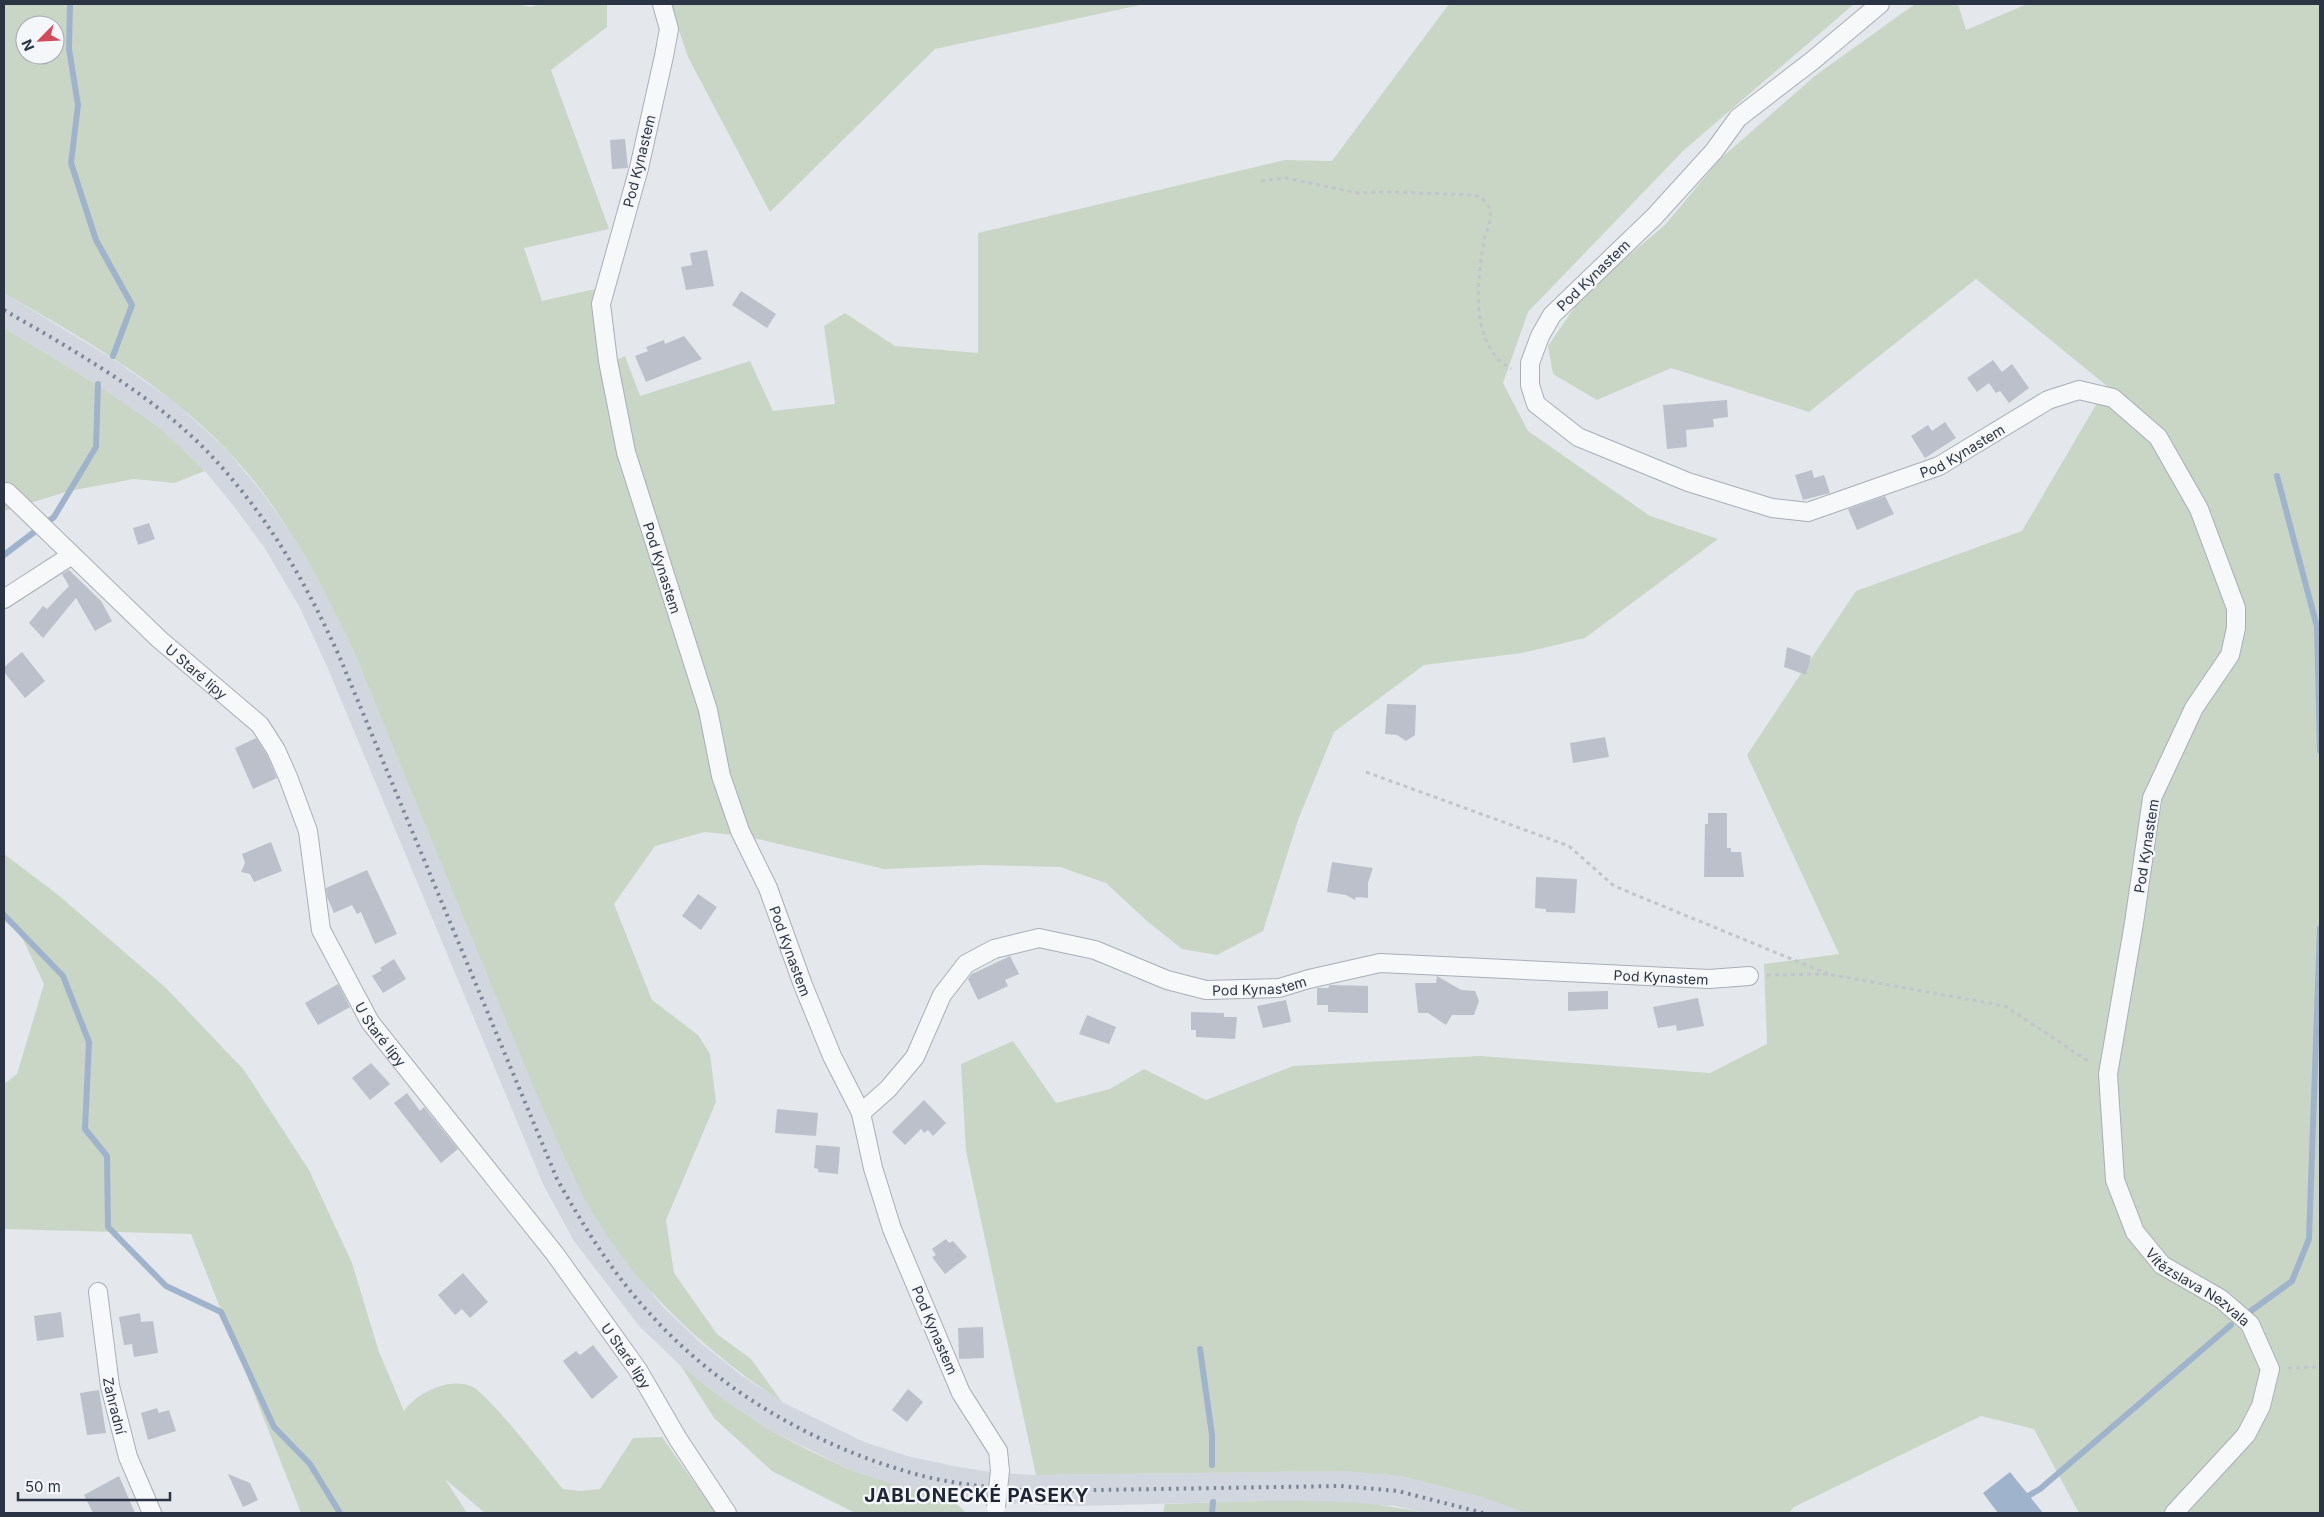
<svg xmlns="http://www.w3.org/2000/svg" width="2324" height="1517" font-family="Inter,sans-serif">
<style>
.built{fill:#d2d6de}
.green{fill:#c9d6c5;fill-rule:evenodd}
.water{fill:#9fb4cc}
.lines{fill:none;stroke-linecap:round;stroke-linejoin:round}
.stream{stroke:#9fb4cc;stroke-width:6}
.building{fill:#bbc0ca}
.street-casing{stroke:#a9aeb7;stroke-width:20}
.path{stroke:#c2c5cb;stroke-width:3;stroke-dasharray:4 4;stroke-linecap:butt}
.street{stroke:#f7f8fa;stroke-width:18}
.rail{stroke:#7d8696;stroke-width:4;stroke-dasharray:2.5 5;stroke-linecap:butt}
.street-bridge-casing{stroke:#a9aeb7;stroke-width:20;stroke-linecap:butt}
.street-bridge{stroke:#f7f8fa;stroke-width:18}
.labels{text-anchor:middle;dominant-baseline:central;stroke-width:4.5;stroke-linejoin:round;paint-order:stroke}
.street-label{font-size:14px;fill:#2b3445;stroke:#f4f6f9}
.district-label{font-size:19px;font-weight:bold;letter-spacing:1px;fill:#1d2536;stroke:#f4f6f9}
</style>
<rect width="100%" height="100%" fill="#e4e7ec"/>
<!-- built -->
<path class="built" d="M4,293L113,359L177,404L227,450L260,490L290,531L326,592L354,652L571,1172L600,1225L662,1306L701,1343L741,1375L782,1402L864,1442L911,1457L954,1466L996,1473L1036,1475L1341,1471L1401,1476L1478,1496L1526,1513H1424L1396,1506L1261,1501L1079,1506L993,1503L903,1487L853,1471L766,1428L723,1399L681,1366L640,1327L574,1241L544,1186L326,664L299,606L264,547L236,509L205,471L158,428L96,384L4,328Z"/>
<!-- green -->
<path class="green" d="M4,4H518L531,7L539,4H607V27L551,70L609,229L524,248L542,301L595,289L594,328L608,392L701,707L733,835L704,832L655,846L614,904L652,1000L698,1035L710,1054L716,1102L666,1220L674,1273L717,1334L751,1359L782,1402C710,1354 647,1298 600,1225C576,1187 559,1144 540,1102L354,652C321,580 282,508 227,450C164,384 82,338 4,293ZM25,25H55V55H25Z
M670,4H1145L935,49L770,212L688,57Z
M1449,4H1854L1684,150L1528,312L1503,383L1528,431L1650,516L1718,539L1585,638L1522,653L1424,665L1334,732L1298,820L1263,931L1217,955L1182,949L1147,921L1106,883L1060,867L983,865L884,869L749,837L727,775L633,446L614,361L625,356L640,396L750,361L773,411L835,404L824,326L845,313L895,346L978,353V233L1285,160L1332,161Z
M1915,4H1958L1966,30L2027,4H2320V1513H2079L2034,1429L1981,1416L1794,1507L1789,1513H1526L1478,1496L1401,1476L1341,1471L1036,1475L966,1151L961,1064L1013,1041L1056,1103L1110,1089L1144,1069L1206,1100L1293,1066L1480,1056L1710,1073L1767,1044L1764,964L1839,954L1747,755L1856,591L2022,531L2107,386L1976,279L1809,412L1671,368L1597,400L1553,374L1548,346L1585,292L1665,225L1719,160L1816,75Z
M4,328L96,384L158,427L205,471L174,483L134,479L69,491L4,511Z
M4,854L57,894L166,988L244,1070L309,1170L352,1263L379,1352L404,1411C416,1393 449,1377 471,1386C487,1392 548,1471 563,1489L579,1491L600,1489L633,1438L662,1437L716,1513H485L445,1479L467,1513H301L191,1234L4,1229V1084L17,1074L44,984L19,931L4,921Z
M681,1366L723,1399L766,1428L808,1450L853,1471L903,1487L949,1496L966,1513H855L772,1471L714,1418Z
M1261,1501C1316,1501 1370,1500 1424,1513H1163L1165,1504Z"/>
<!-- water -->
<path class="water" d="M2010,1472L2043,1513H1998L1983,1493Z"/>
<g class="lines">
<!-- stream -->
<path class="stream" d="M70,4L69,49L78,105L71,163L96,240L132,305L113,356
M2277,476L2317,627L2320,751
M4,555L54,517L96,447L98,384
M4,915L63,976L89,1042L85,1129L107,1156L108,1227L166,1286L221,1312L274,1427L310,1464L340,1513
M2244,1316L2292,1281L2309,1239L2320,928
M1200,1349L1212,1435V1465
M2023,1499L2040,1489L2231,1325
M1212,1513L1213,1502"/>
</g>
<!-- building -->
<path class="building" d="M625,139L628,168L612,169L610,140Z
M707,250L714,286L686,290L681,267L692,265L690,253Z
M741,291L776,314L767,328L732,305Z
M684,336L702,359L646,382L635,356L648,351L646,347L664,340L665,344Z
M1993,360L2002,372L2012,364L2029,388L2009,403L2000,391L1996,393L1989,383L1977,392L1967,378Z
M1727,400L1728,417L1713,419L1714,427L1686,430L1687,447L1667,449L1663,405Z
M1945,422L1956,438L1925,458L1911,436L1928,425L1932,431Z
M1812,470L1814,478L1824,475L1830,493L1803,500L1795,475Z
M1885,496L1894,514L1857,530L1848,509Z
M149,523L155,539L138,545L133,528Z
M69,570L101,601L112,621L95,631L76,598L43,638L29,623L43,606L47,609L69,586L62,574Z
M1787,647L1811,656L1806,675L1784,667Z
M22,652L45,681L25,698L4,672V667Z
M1387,704L1416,705L1415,735L1406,741L1397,735L1385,734Z
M1605,737L1609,757L1573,763L1570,743Z
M256,738L267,755L277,778L253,789L235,748Z
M1708,813H1727V848H1731V852H1741L1744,877H1704L1705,824H1708Z
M271,842L282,871L254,882L250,874L241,872L245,863L242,854Z
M1332,862L1373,868L1368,883V898L1356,897L1355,900L1346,895L1327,892Z
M367,870L397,934L375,944L361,912L357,914L352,905L334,913L327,897L326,888Z
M1536,877L1577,879L1575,913L1546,912V909L1535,908Z
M698,894L717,907L701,930L682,916Z
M1010,956L1019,974L1005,980L1008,986L978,1000L968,979L972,974Z
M394,959L406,979L383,993L372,976L382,970L380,968Z
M1437,976L1461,990L1475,991L1479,1001L1474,1015H1452L1446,1025L1428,1013H1418L1415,983H1436Z
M338,984L350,1007L318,1025L305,1003Z
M1330,985L1368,986V1013L1328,1012V1005H1317V988H1328Z
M1608,991V1009L1568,1011V992Z
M1698,998L1704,1026L1677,1031L1676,1025L1658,1028L1653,1007Z
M1286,1000L1291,1022L1263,1028L1257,1006Z
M1191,1012L1224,1013V1017H1237L1235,1039L1196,1037V1030H1191Z
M1087,1015L1116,1027L1109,1044L1079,1034Z
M371,1063L390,1084L370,1100L352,1078Z
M407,1093L420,1111L424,1107L458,1149L441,1163L394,1103Z
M924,1100L946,1123L933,1136L928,1130L924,1133L921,1129L905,1145L892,1132Z
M777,1109L818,1113L816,1136L775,1133Z
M816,1145L840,1147L838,1174L818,1172V1169L814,1168Z
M946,1239L949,1243L953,1241L967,1257L945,1274L932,1257L936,1255L932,1249Z
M463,1273L488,1302L470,1318L462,1309L455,1315L438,1295Z
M61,1312L64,1337L37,1341L34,1316Z
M140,1313L141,1322L153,1321L158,1353L134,1357L132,1344L124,1345L119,1317Z
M983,1327L984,1358L959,1359L958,1328Z
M593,1345L618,1377L592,1399L563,1361L576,1351L580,1355Z
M908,1389L923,1402L907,1422L892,1410Z
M99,1390L106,1433L87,1435L80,1393Z
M157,1408L159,1413L169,1410L176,1431L148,1440L141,1413Z
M228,1474L250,1483L258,1500L243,1507Z
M119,1476L135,1513H93L84,1495Z"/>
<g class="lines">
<!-- street casing -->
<g class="street-casing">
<g id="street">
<path id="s1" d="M662,4L669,29L664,56L639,168L601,304L608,361L626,452L708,710L721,776L740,831L768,888L803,985L832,1056L861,1113"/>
<path id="s2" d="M1880,4L1812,61L1738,118L1714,151L1654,217L1552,315L1540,336L1530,363V385L1536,404L1578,437L1688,482L1772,508L1808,512L1939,466L2048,400L2079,390L2113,398L2158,437L2199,509L2236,608V628L2230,655L2194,708L2152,798L2134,923L2108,1074L2115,1180L2135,1232L2162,1265L2221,1299L2250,1324L2270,1369L2261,1406L2246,1435L2174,1513"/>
<path id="s3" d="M7,492L159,639L260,725L276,750L288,777L308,831L321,930L370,1022L555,1254L638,1370L678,1439L727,1513"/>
<path d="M4,599L72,555"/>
<path id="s4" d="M98,1292L110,1386L128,1457L152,1513"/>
<path id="s5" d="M1000,1471L998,1451L961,1393L892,1229L873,1168L861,1113L888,1089L915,1057L942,995L966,964L994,949L1039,938L1095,950L1167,980L1206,990L1279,988L1309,979L1380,963L1709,979L1749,976"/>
</g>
</g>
<!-- path -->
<path class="path" d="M1261,181L1286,178L1358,193L1391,192L1475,195C1481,198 1487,201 1489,208C1494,220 1486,229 1484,241C1478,278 1471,325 1496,357C1499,362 1506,365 1511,369
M1366,772L1569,846L1614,886L1828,974
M1767,975L1828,974L2005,1006L2091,1063
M2288,1368L2320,1367"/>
<!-- street -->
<use href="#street" class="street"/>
<!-- rail -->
<path class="rail" d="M4,310C75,351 162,400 217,462C271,521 307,585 340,658L557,1179C584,1227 613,1274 651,1315C718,1389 810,1443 905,1471C947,1484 992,1488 1036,1491L1341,1486L1398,1491L1483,1513"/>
<!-- street-bridge casing -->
<g class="street-bridge-casing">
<path id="street-bridge" d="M996,1507L1000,1471"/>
</g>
<!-- street-bridge -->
<use href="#street-bridge" class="street-bridge"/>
</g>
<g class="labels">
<!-- street labels -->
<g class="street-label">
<text transform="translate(639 161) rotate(-76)">Pod Kynastem</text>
<text transform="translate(1593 275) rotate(-44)">Pod Kynastem</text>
<text stroke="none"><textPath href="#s2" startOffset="1011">Pod Kynastem</textPath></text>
<text stroke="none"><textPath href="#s1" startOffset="581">Pod Kynastem</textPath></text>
<text stroke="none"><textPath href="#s3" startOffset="261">U Staré lípy</textPath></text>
<text transform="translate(2146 846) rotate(-81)">Pod Kynastem</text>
<text stroke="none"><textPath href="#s1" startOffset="986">Pod Kynastem</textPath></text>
<text stroke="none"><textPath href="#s5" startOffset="1284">Pod Kynastem</textPath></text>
<text stroke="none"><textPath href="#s5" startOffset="879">Pod Kynastem</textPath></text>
<text stroke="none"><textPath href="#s3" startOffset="681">U Staré lípy</textPath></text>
<text stroke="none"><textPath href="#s2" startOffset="2164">Vítězslava Nezvala</textPath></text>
<text transform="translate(935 1330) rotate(67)">Pod Kynastem</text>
<text stroke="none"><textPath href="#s3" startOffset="1086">U Staré lípy</textPath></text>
<text stroke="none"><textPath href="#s4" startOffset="115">Zahradní</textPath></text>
</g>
<!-- district labels -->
<g class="district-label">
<text x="977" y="1495">JABLONECKÉ PASEKY</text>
</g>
</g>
<!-- border -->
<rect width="2324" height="1517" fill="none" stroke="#2b3445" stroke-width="10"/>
<!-- north arrow -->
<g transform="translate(40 40) rotate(246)"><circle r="24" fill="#f4f6f9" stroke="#a4a8b1"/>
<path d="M0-4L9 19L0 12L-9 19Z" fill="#d1495b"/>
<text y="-8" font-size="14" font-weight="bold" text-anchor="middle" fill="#2b3445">N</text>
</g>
<!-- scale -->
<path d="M18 1492v8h152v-8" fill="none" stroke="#2b3445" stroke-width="2.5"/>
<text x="25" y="1492" font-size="15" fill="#2b3445" stroke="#f4f6f9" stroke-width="4" paint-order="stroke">50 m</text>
</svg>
